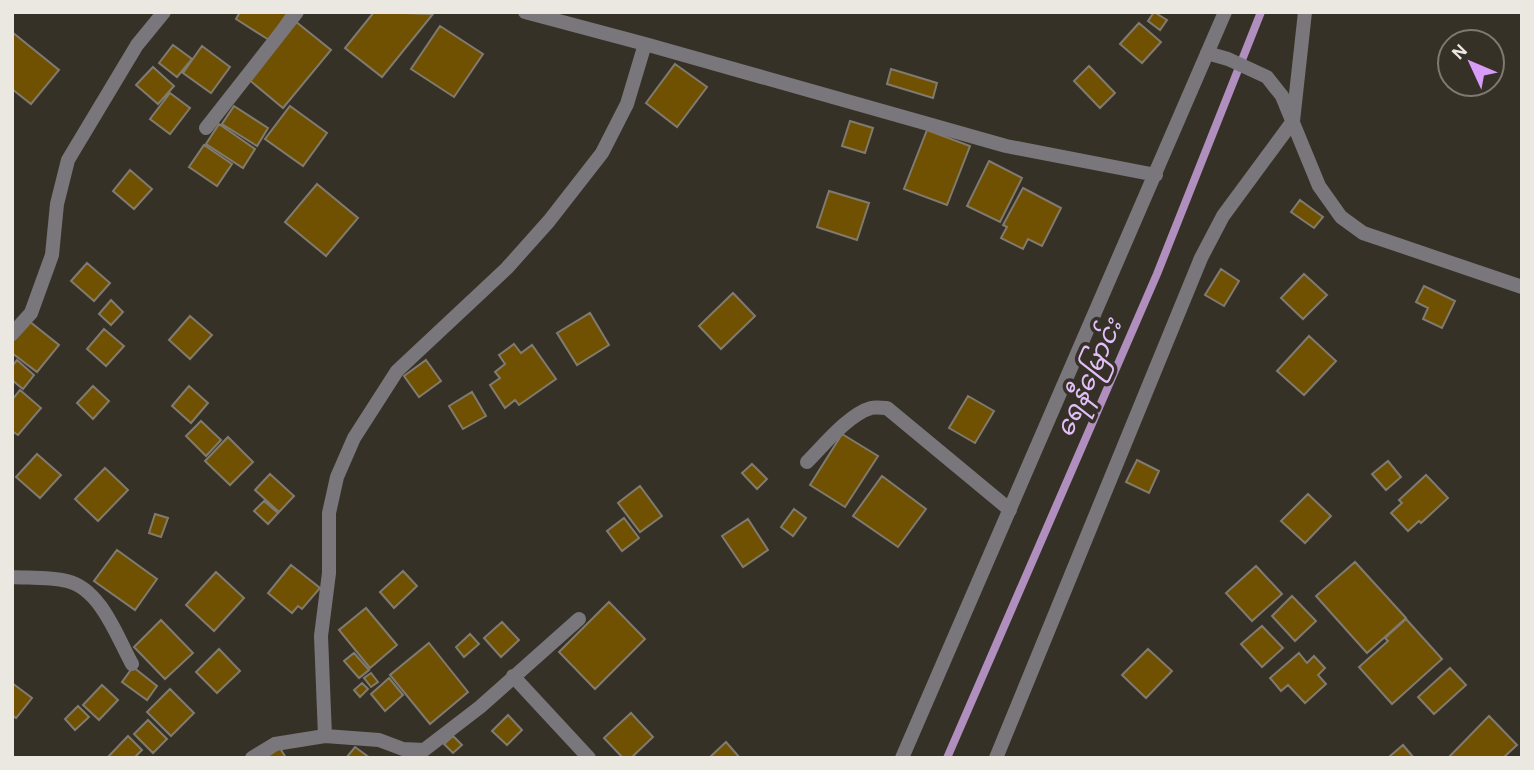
<svg xmlns="http://www.w3.org/2000/svg" width="1534" height="770" font-family="'Alegreya Sans','Noto Sans Myanmar',sans-serif">
<style>
.lines{fill:none;stroke-linecap:round;stroke-linejoin:round}
.stream{stroke:#b08fbf;stroke-width:8}
.building{fill:#6f5101;stroke:#817b6f;stroke-width:2}
.street{stroke:#7a777c;stroke-width:14}
.labels{text-anchor:middle;dominant-baseline:central;stroke-width:7;stroke-linejoin:round;paint-order:stroke}
.water-label{font-size:26px;font-style:italic;fill:#e3bff9;stroke:#363127}
</style>
<rect width="100%" height="100%" fill="#363127"/>
<g class="lines">
<!-- stream -->
<path class="stream" d="M947,758L1157,274L1261,12"/>
</g>
<!-- building -->
<path class="building" d="M240,12H288L269,40L236,19Z
M374,12L433,14L382,77L345,48Z
M1154,12L1167,20L1160,30L1148,21Z
M295,21L331,50L283,108L247,78Z
M1139,23L1161,42L1142,63L1120,44Z
M440,26L483,54L454,97L411,69Z
M12,32L59,70L31,104L12,89Z
M173,45L192,59L177,77L159,63Z
M202,46L230,67L211,93L183,73Z
M675,64L707,87L677,127L646,103Z
M1089,66L1115,93L1100,108L1074,81Z
M153,67L174,86L158,104L136,85Z
M891,69L937,83L933,98L887,84Z
M170,93L190,108L170,134L150,119Z
M234,106L268,128L257,146L222,124Z
M290,106L327,133L303,166L265,139Z
M850,121L873,128L865,153L842,146Z
M219,124L255,149L243,168L206,144Z
M927,130L970,146L947,205L904,189Z
M204,145L232,164L217,186L189,167Z
M989,161L1022,178L1000,222L967,206Z
M130,170L152,189L134,209L113,191Z
M317,184L358,218L326,256L285,222Z
M1023,188L1061,208L1042,246L1028,239L1023,249L1001,238L1007,227L1003,225Z
M829,191L869,203L857,240L817,227Z
M1300,200L1323,217L1314,228L1291,212Z
M87,263L110,283L94,301L71,281Z
M1221,269L1239,281L1224,306L1205,295Z
M1304,274L1327,295L1303,319L1281,298Z
M1424,286L1455,301L1442,328L1423,319L1428,308L1416,302Z
M733,293L755,316L721,349L699,326Z
M111,300L123,312L111,325L99,314Z
M590,313L609,345L577,365L557,333Z
M190,316L212,335L190,359L169,340Z
M29,321L59,345L37,372L12,353V342Z
M104,329L124,346L106,366L87,349Z
M1309,336L1336,361L1304,395L1277,371Z
M514,344L521,353L532,345L556,379L519,405L515,400L505,408L490,385L500,378L495,372L505,364L499,355Z
M17,360L34,375L23,389L12,380V366Z
M426,360L441,381L419,397L404,376Z
M93,386L109,401L93,419L77,403Z
M189,386L208,403L191,423L172,406Z
M20,390L41,408L18,435L12,431V400Z
M472,392L486,416L463,429L449,406Z
M968,396L994,411L975,443L949,428Z
M201,421L221,440L206,456L186,436Z
M842,434L878,456L845,507L810,485Z
M228,437L253,462L230,485L205,461Z
M37,454L61,475L40,498L16,477Z
M1137,460L1159,471L1149,493L1126,482Z
M1388,461L1401,477L1386,490L1372,474Z
M752,464L767,479L757,489L742,473Z
M105,468L128,490L98,521L75,499Z
M270,474L294,496L279,512L255,490Z
M1426,475L1448,498L1421,523L1419,521L1408,531L1391,513L1402,503L1399,500Z
M882,476L926,509L898,547L853,516Z
M640,486L662,516L640,532L618,503Z
M1308,494L1331,516L1305,543L1281,521Z
M264,501L278,513L268,524L254,511Z
M794,509L806,518L793,536L781,527Z
M155,514L168,518L161,537L149,533Z
M624,518L639,538L622,551L607,531Z
M748,519L768,550L743,567L722,536Z
M117,550L157,579L135,610L94,581Z
M1355,562L1406,618L1367,653L1316,596Z
M291,565L320,588L302,609L298,606L292,613L268,593Z
M1256,566L1282,594L1252,621L1226,593Z
M403,571L417,586L394,608L380,592Z
M216,572L244,598L214,631L186,605Z
M1292,596L1316,621L1295,641L1272,616Z
M609,602L645,639L595,689L559,652Z
M366,608L397,645L370,668L339,630Z
M1406,619L1442,659L1392,704L1359,667L1388,641L1385,638Z
M161,620L193,653L165,679L134,647Z
M502,622L519,640L501,657L484,638Z
M1262,626L1283,648L1262,667L1241,644Z
M470,634L479,644L464,657L456,647Z
M429,643L468,692L430,724L390,675Z
M219,649L240,671L217,693L196,672Z
M1148,649L1172,671L1146,698L1122,675Z
M354,653L369,670L359,678L344,661Z
M1299,653L1307,663L1314,656L1325,668L1318,675L1326,684L1305,703L1288,685L1281,691L1270,678Z
M133,667L157,686L147,700L122,682Z
M1450,668L1466,685L1434,714L1418,697Z
M371,673L378,682L371,687L364,678Z
M389,678L403,695L385,711L371,694Z
M12,683L32,698L16,718L12,715Z
M362,683L368,689L360,697L354,690Z
M102,685L118,700L99,720L83,705Z
M170,689L194,713L171,736L147,712Z
M78,706L89,717L75,730L65,719Z
M631,713L653,737L631,758H623L604,738Z
M508,715L522,730L507,745L492,731Z
M1489,716L1517,745L1503,758H1448Z
M148,720L167,739L153,753L134,734Z
M128,736L142,750L134,758H107Z
M453,736L462,745L453,753L444,744Z
M726,742L740,758H709Z
M1403,745L1414,758H1389V757Z
M355,747L370,758H346Z
M280,748L286,758H265Z"/>
<g class="lines">
<!-- street -->
<path class="street" d="M525,12L645,44L1006,146L1156,175
M1207,53L1228,59L1267,77L1282,96L1319,186L1341,217L1363,233L1522,287
M206,128L297,12
M12,334L31,313L52,255L57,204L68,160L137,45L164,12
M807,462C823,446 849,414 871,408C876,407 882,408 887,408L1010,510
M12,577C30,578 50,577 67,581C101,589 117,637 132,664
M513,676L589,758
M325,736L321,636L329,573V513L337,477L354,438L397,371L507,268L549,221L602,153L627,104L645,44
M252,758L275,744L325,736L379,740L403,749L424,750L480,707L579,619
M902,758L1225,12
M996,758L1201,258L1223,216L1293,121L1305,12"/>
</g>
<g class="labels">
<!-- water labels -->
<g class="water-label">
<text transform="translate(1089 378) rotate(-66)">ရေနီမြောင်း</text>
</g>
</g>
<!-- border -->
<rect width="1534" height="770" fill="none" stroke="#ebe7e1" stroke-width="28"/>
<!-- north arrow -->
<g transform="translate(1471 63) rotate(314)"><circle r="33" fill="#363127" stroke="#7e7a71" stroke-width="2"/>
<path d="M0-5L12 26L0 18L-12 26Z" fill="#d79bf9"/>
<text y="-10" font-size="19" font-weight="bold" text-anchor="middle" fill="#ebe7e1">N</text>
</g>
</svg>
